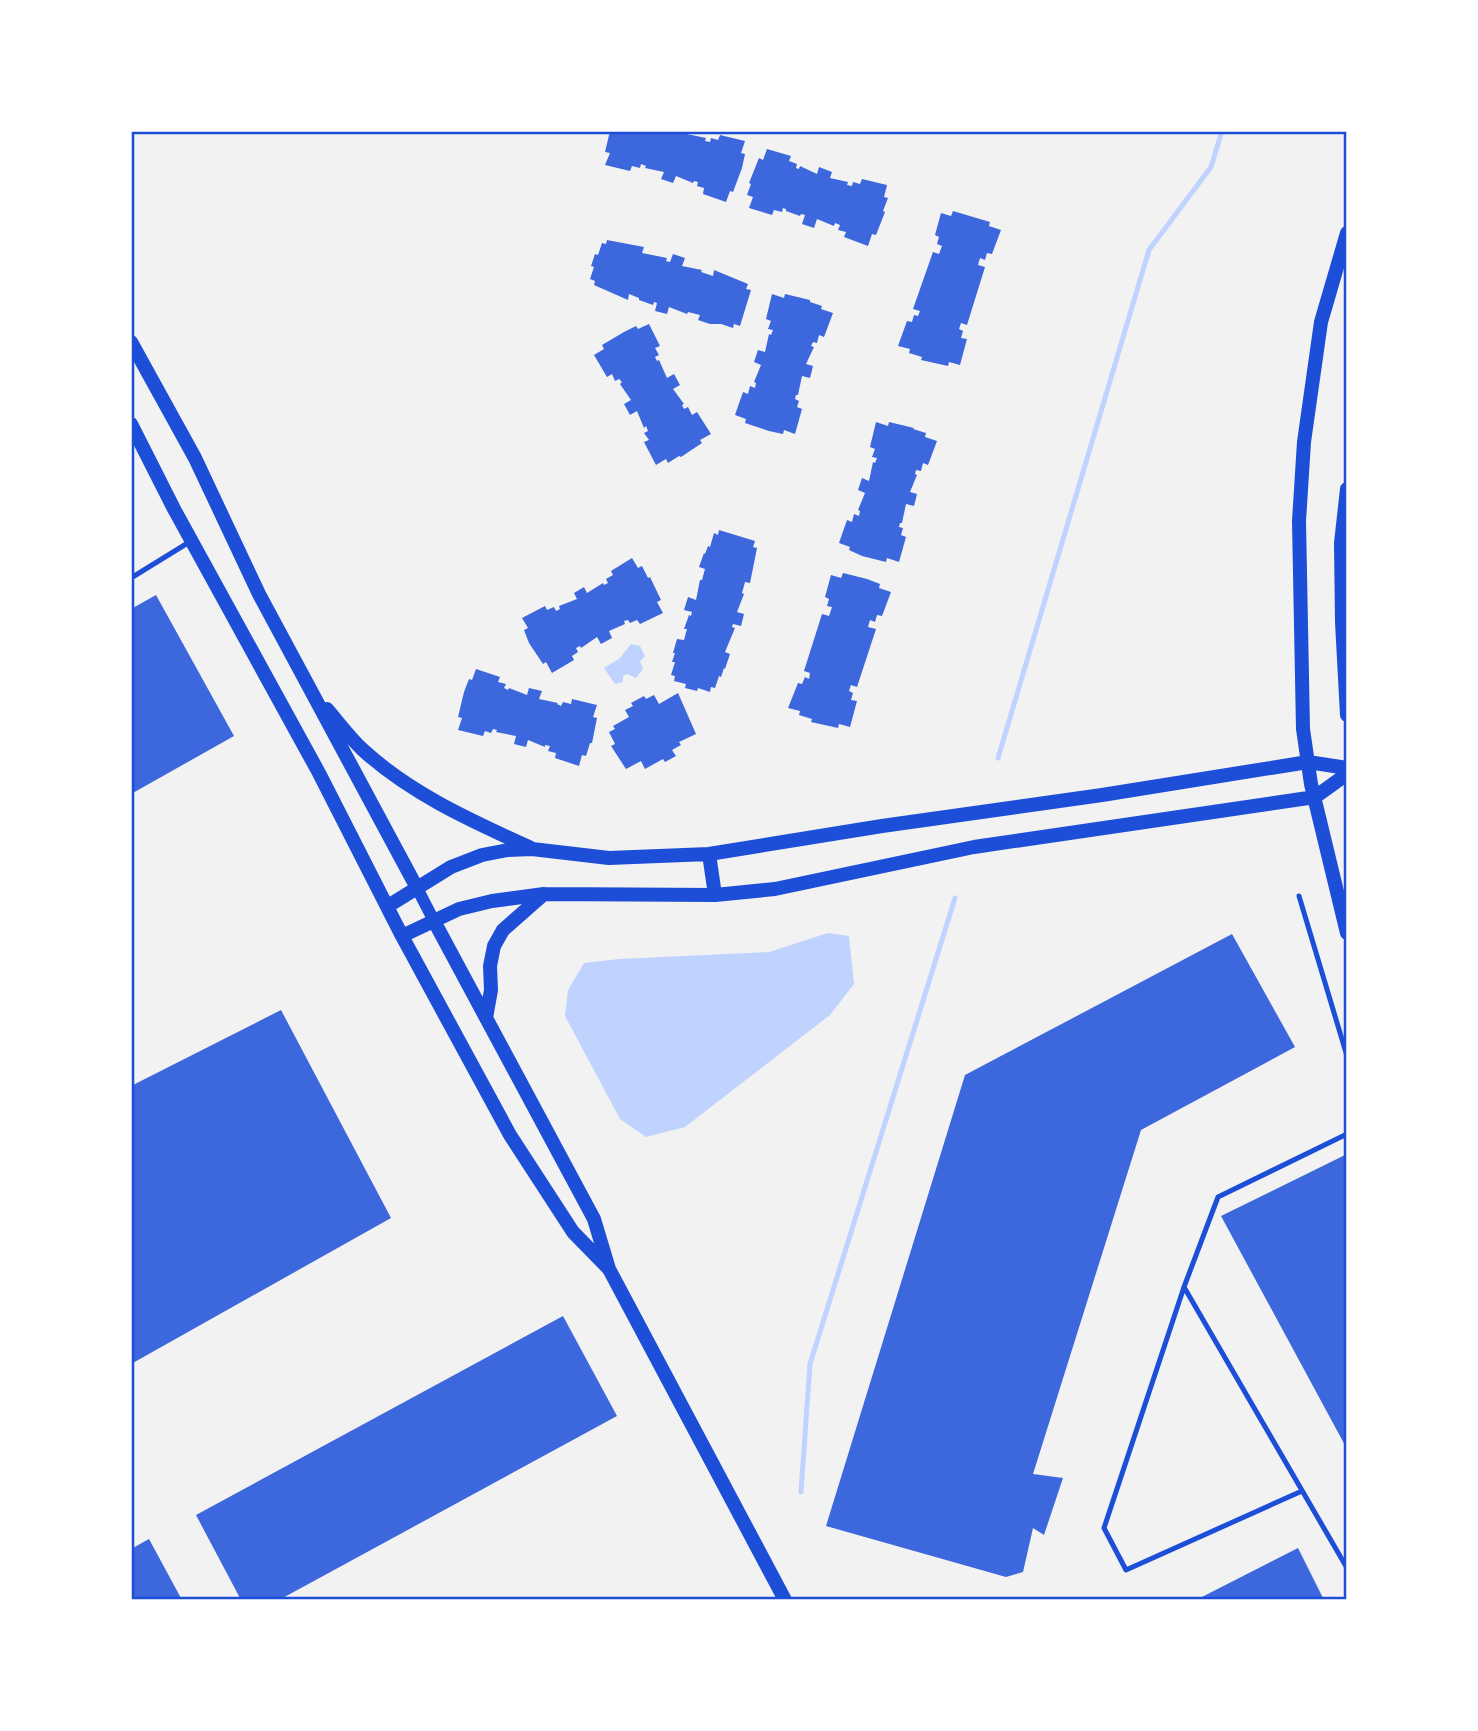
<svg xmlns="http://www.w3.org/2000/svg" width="1478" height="1731" font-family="'IBM Plex Serif',serif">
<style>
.water{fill:#bfd3fe}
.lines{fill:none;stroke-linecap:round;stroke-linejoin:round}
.stream{stroke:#bfd3fe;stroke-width:5}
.building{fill:#3d67dc}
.service{stroke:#1d4ed8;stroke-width:5}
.tertiary{stroke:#1d4ed8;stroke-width:12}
.secondary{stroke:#1d4ed8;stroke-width:14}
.neatline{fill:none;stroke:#1d4ed8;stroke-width:2.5}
</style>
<rect width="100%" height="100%" fill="#f2f2f2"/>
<!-- water -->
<path class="water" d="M631,644L640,646L645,656L640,661L643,669L636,678L627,674L623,676V682L615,684L604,668L620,658Z
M828,933L849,936L854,984L830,1015L685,1127L646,1137L620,1119L565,1016L568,990L584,963L619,959L769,952Z"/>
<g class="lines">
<!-- stream -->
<path class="stream" d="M998,758L1149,250L1211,167L1222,131
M801,1492L810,1364L955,898"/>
</g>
<!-- building -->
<path class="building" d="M610,131H688L687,134L706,138L705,141L710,142L711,138L718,140L720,135L745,141L741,153L745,154L742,168L733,192L730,191L726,202L703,194L704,188L697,186L698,182L694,181L693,183L676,176L673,183L661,179L664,172L645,168L646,166L641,164L640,168L632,166L630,171L605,165L610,153L605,152Z
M767,149L791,156L789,161L797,164L796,168L799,169L800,166L817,174L819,167L832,172L830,178L848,182L847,185L852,186L853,182L860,184L862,179L887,185L884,197L888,198L883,211L885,212L876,235L872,234L868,246L844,237L846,232L838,230L840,225L835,223L834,226L817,219L814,228L802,224L805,215L801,214L800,216L786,211V209L783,208L782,212L774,210L772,215L749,208L753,197L747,195L751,184L749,183L759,158L763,160Z
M953,211L990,222L989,226L1001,230L992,254L987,253L985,260L980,258L978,265L985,267L967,325L961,323L959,329L963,331L961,338L967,339L960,365L949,362L948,366L921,360L922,357L909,353L910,349L898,346L907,321L912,322L914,315L918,316L920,311L913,309L933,252L939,254L942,246L937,244L939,237L935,235L941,213L951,216Z
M607,240L644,247L642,253L667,258L666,261L670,262L673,254L685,258L682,266L702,270L701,272L713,276L714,270L748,284L746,289L751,290L740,326L734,324L733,328L721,324H710L698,320L700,315L688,312L687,314L669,307L667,314L655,311L657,303L654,302L653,305L639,300V298L629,294L628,300L594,285L595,281L590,279L594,267L591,266L595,254L598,255L602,243L606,244Z
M772,294L784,298L785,294L810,300V302L822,306L821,309L833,313L824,337L819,335L817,343L813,342L811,346L814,347L806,364L813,366L810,378L802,376L798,395H796L795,399L799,401L797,407L802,409L795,434L784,430L783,434L769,431L745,423L746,419L735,415L743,392L748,394L750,386L755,388L756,383L754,382L761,365L754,362L758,350L765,352L769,334L771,335L773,330L768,329L771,321L766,319Z
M649,324L660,346L655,348L659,355L655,357L657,361L659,360L667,378L674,374L680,385L673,389L684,404L682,405L684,409L688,407L692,415L697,412L711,434L700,440L702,443L681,457L679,456L668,463L666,459L656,465L644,442L649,440L644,433L648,431L646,426L644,428L637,411L630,415L624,404L631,400L620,384L622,382L619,379L615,381L612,374L607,377L594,355L604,349L602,345L624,332L636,326L638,329Z
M876,422L888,426L889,422L914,428L913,429L926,433L925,437L937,441L928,465L923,463L921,471L916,470L915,474L917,475L910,492L917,494L914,506L906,504L902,523H900L899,527L903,528L901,535L906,537L899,562L887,558L886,562L862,556L849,550L850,547L839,543L847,520L852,522L854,514L859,516L860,511L858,510L865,493L858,490L862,478L869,481L873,462L875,463L877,458L872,457L875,449L870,447Z
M719,530L755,541L753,547L757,548L750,583L745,582L742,593L744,594L737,612L744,614L741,626L733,624L732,627L735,628L725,652L730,654L725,669L724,668L721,677L719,676L715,688L711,687L710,692L698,688L697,691L685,688L686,684L674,681L675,676L671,675L675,662H672L675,653H673L677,639L684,640L687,629H684L689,615L691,616L692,612L684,610L688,597L696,600L700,580H702L705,569L699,567L704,553L705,554L708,546L710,547L714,533L718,535Z
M632,558L638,568L642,566L648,578L650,577L661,600L657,602L663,613L640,624L637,620L630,623L628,620L624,621L625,624L609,631L612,638L601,644L597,637L581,648L580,646L576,648L578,652L572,656L574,660L552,673L546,662L543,664L529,643L524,630L528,628L522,618L545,606L547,610L554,607L556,611L560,609L559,606L577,599L574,593L584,587L587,593L603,583L604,585L608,583L606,579L613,575L611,571Z
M843,573L867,579L880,584L879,588L891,592L882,616L877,615L875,622L870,620L868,627L876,629L857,687L851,685L849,691L853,693L851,700L857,701L850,727L839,724L838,728L811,722L812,719L799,715L800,711L788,708L798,683L802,684L805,677L809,679L810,673L804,671L822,614L829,616L832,607L827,606L829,599L825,597L831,575L841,578Z
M156,595L234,736L131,794V609Z
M476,669L500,677L498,682L506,684L504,688L508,690L509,688L527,695L529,688L542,691L539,699L558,703L557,704L561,706L563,702L571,704L572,699L597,705L593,717L597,718L592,743H590L586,756L582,755L579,766L555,758L556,753L548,751L550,746L545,745V747L528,740L526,747L514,744L516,736L496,732L497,730L493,729L491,733L485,731L483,736L458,730L462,718L458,717L464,692L469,679L472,680Z
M678,693L696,734L679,742L681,745L672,750L676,756L665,762L663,759L645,769L641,761L626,769L611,746L615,744L609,732L615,729L613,726L629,717L625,710L633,706L631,703L644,696L646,699L654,695L659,704Z
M1232,934L1295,1047L1141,1130L1033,1474L1063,1478L1044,1535L1033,1528L1023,1572L1006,1577L826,1526L965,1075Z
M281,1010L391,1218L131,1364V1086Z
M1347,1154V1449L1221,1216Z
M563,1316L617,1416L279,1600H241L196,1515Z
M149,1539L182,1600H131V1549Z
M1298,1548L1324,1600H1196Z"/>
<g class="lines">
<!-- service -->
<path class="service" d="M131,578L191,541
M1299,896L1347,1056
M1347,1134L1218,1197L1184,1287L1347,1568
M1184,1287L1104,1528L1126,1570L1302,1491"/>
<!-- tertiary -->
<path class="tertiary" d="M417,888L434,921"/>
<!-- secondary -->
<path class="secondary" d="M1347,233L1321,322L1304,442L1299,521L1303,729L1311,784L1347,933
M131,342L195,458L259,594L417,888
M131,424L174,509L319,773L402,936L510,1135L573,1232L609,1269
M1347,489L1341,543L1342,622L1347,715
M327,709C339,723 350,738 363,750C411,794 472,821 531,848
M709,854L715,895
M388,906L451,867L482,855L508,850L532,849L609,858L709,854L882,826L1102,795L1308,762L1347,768
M434,921L594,1219L609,1269L785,1600
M402,936L459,909L492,901L544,894L715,895L775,889L974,847L1315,797L1347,774
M486,1018L491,990L490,966L494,946L503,930L544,894"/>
</g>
<!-- border -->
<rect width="1478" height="1731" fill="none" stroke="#ffffff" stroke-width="266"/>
<rect x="133" y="133" width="1212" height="1465" class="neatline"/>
</svg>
